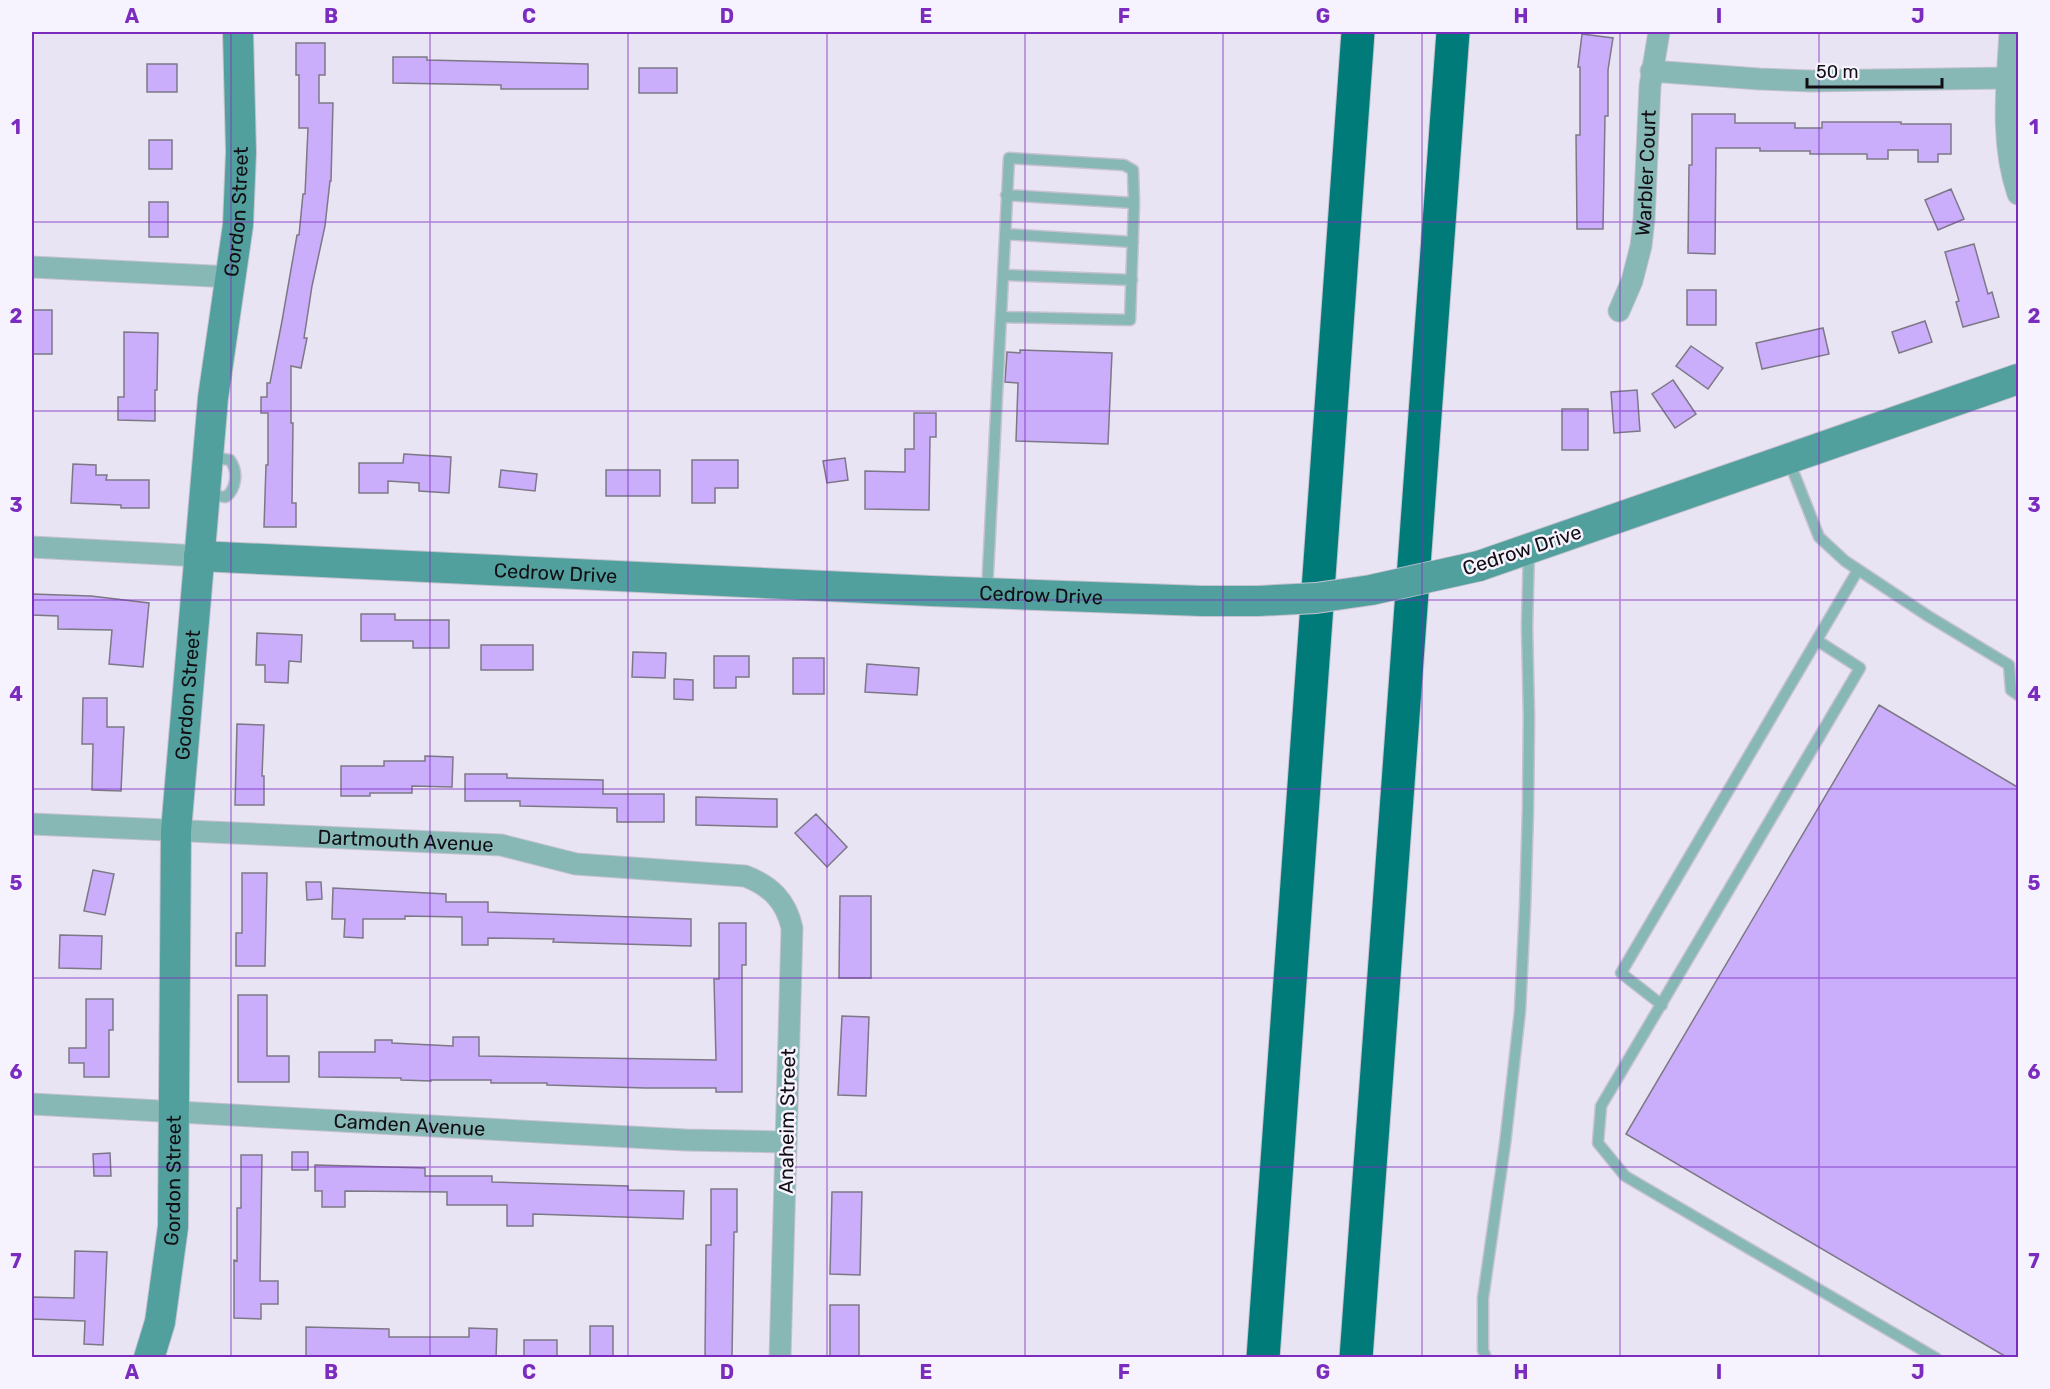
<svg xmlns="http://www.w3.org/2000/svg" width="2050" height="1389" font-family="Rubik,sans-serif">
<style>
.building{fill:#caadfb;stroke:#7d7885;stroke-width:1.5}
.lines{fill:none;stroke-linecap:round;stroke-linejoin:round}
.lane-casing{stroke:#c6c2cf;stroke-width:13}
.street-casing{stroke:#c6c2cf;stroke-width:23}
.secondary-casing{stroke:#c6c2cf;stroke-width:32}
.highway-casing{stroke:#c6c2cf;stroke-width:35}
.lane{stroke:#88b8b6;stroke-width:10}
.street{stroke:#88b8b6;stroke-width:21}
.secondary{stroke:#52a09e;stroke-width:30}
.highway{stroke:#017b7a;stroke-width:33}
.secondary-bridge-casing{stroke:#c6c2cf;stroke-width:32;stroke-linecap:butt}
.secondary-bridge{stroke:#52a09e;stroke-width:30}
.grid{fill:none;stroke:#7b2cbf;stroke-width:1.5;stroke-opacity:0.55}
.labels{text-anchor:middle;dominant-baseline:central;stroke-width:5;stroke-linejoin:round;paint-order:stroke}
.street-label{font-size:20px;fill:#110f14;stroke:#f6f2fe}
.neatline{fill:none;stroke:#7b2cbf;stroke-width:2}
.grid-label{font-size:20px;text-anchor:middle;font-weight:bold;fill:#7b2cbf}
</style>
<rect width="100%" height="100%" fill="#e9e4f3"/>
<!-- building -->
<path class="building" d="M1582,34L1613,38L1608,70V116H1605L1603,229H1577L1576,135H1580V67H1578Z
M296,43H325V75H319V103H333L331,181H330L325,226L312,286L304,338H307L301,368L291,366V423H293L292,503H296V527H264L266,465H268V413H261V397H267V383H270L282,321L297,235H299L303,194H305L308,128H299V75H296Z
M393,57H427V60L588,64V89H501V85L393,83Z
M147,64H177V92H147Z
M639,68H677V93H639Z
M1692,114H1735V123H1795V128H1822V122H1901V124H1951V154H1938V162H1918V150H1888V159H1867V154H1810V151H1760V148H1716L1715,254L1688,253L1689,165H1692Z
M149,140H172V169H149Z
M1951,189L1964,219L1938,230L1925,200Z
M149,202H168V237H149Z
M1974,244L1988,294L1992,292L1999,317L1963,327L1956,302L1959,301L1945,252Z
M1687,290H1716V325H1687Z
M32,310H52V354H32Z
M1925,321L1932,342L1899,353L1892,332Z
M1823,328L1829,354L1762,369L1756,343Z
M124,332L158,333L157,390H155V421L118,420V397H124Z
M1691,346L1723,368L1708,389L1676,366Z
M1020,350L1112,353L1108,444L1016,441L1018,383L1005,382L1007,352L1020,353Z
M1673,380L1696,414L1675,428L1652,394Z
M1637,390L1640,431L1614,433L1611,392Z
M1562,409H1588V450H1562Z
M914,413H936V437H930L929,510L865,509V471L905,472V449H914Z
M404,454L451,457L449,493L419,491V483L388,481V493H359V463H403Z
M845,458L848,480L827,483L823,461Z
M692,460H738V488H715V503H692Z
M73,464L96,465V475H107L106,480H149V508H121V505L71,503Z
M501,470L537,474L535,491L499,487Z
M606,470H660V496H606Z
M32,594L91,596L149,603L143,667L109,664L112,630L58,629V616L32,615Z
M361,614H395V620H449V648H413V641H361Z
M257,633L302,635L301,662L289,661L288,683L265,682V665H256Z
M481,645H533V670H481Z
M633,652L666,653L665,678L632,677Z
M714,656H749V677H736V688H714Z
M793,658H824V694H793Z
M867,664L919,668L917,695L865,692Z
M674,679L693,680V700L674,699Z
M83,698H107V727H124L121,791L92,790L93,744H82Z
M1879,705L2019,788V1358H2008L1626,1134Z
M237,724L264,725L262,776H264V805H235Z
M425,756L453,757L452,787L412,786V793H370V796H341V766H384V761H425Z
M465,774H507V778L603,780V794H664V822H617V808L520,806V801H465Z
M696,797L777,799V827L696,825Z
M816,814L847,847L827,867L795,833Z
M93,870L114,874L105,915L84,911Z
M242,873H267L265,966H236V933H242Z
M306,882H321L322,899L307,900Z
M333,888L446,894V902H488V912L691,919V946L553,942L554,939L488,938V945H462V917L405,916V919H363V938L344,937L345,919H332Z
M840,896H871V978H839Z
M719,923H746V965H742V1092H716V1088H645L547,1085V1083H491V1080H431V1081L401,1080V1078L319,1077V1052H375V1040H392V1043L453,1046V1037H479V1056L716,1060L714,979H719Z
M60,935L102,936L101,969L59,968Z
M238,995H267V1056H289V1082H238Z
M86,999H113V1030H109V1077H84V1063H69V1048H86Z
M842,1016L869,1017L866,1096L838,1095Z
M292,1152H308V1170H292Z
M110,1153L111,1176H94L93,1154Z
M241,1155H262L260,1281H278V1304H261V1319L234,1318V1260L237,1261V1208H241Z
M315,1165L425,1168V1176H492V1182L628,1186V1190L684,1191L683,1219L533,1214V1226H507V1205H447V1192L345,1191V1207H322V1191H315Z
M711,1189H737V1232H734L732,1358H705L706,1245H711Z
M832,1192H862L860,1275L830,1274Z
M75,1251L107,1252L103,1345L84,1344L85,1321L32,1319V1297L74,1298Z
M830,1305H859V1358H830Z
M590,1326H613V1358H590Z
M306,1327L389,1329V1337H469V1328L497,1329L496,1358L306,1357Z
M524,1340H557V1358H524Z"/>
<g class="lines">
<!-- lane casing -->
<g class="lane-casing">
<path id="lane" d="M1006,195L1134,203
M1005,234L1133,242
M1004,275L1132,280
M1789,461L1819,537L1845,561L1928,616L2009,665L2011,690L2018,695
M207,495L226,497C237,488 238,471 230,460L211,457
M987,592L1009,158L1124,165L1133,170L1134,203L1130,320L1001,317
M1818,641L1860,668L1601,1106L1598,1143L1625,1176L1936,1358
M1662,1005L1621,973L1858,570
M1486,1358L1483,1350V1298L1505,1144L1520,1011L1525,908L1528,811L1529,717L1527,626L1529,551"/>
</g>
<!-- street casing -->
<g class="street-casing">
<g id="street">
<path d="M2010,32C2007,86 2000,142 2018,194"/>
<path d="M1651,71L1759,79L1811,81L2007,78"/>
<path d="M32,267L231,277"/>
<path id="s1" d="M1619,311L1632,281L1641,246L1644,219L1650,86L1659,32"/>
<path d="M32,547L199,556"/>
<path id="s2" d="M32,824L501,845L576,864L745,876C771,886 786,901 792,928L780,1358"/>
<path id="s3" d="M32,1104L686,1140L786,1142"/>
</g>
</g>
<!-- secondary casing -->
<g class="secondary-casing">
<g id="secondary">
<path id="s4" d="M199,556L931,591L1202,601H1258"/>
<path d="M1479,566L2018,379"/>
<path id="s5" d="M149,1358L160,1322L173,1227L176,831L213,398L238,225L241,152L238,32"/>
</g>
</g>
<!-- highway casing -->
<g class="highway-casing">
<path id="highway" d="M1263,1358L1358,32
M1356,1358L1453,32"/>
</g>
<!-- lane -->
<use href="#lane" class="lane"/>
<!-- street -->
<use href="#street" class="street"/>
<!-- secondary -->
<use href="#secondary" class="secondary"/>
<!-- highway -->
<use href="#highway" class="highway"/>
<!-- secondary-bridge casing -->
<g class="secondary-bridge-casing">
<path id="secondary-bridge" d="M1258,601L1316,598L1371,590L1479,566"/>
</g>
<!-- secondary-bridge -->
<use href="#secondary-bridge" class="secondary-bridge"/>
</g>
<!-- grid -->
<path class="grid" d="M231,32V1358M430,32V1358M628,32V1358M827,32V1358M1025,32V1358M1223,32V1358M1422,32V1358M1620,32V1358M1819,32V1358M32,222H2018M32,411H2018M32,600H2018M32,789H2018M32,978H2018M32,1167H2018"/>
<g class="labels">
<!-- street labels -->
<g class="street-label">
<text stroke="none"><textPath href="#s1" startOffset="142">Warbler Court</textPath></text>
<text stroke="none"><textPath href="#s5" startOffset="1152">Gordon Street</textPath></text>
<text transform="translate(1522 550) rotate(-18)">Cedrow Drive</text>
<text stroke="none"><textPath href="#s4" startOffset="357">Cedrow Drive</textPath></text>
<text stroke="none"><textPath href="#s4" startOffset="843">Cedrow Drive</textPath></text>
<text stroke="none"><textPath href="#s5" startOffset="666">Gordon Street</textPath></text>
<text stroke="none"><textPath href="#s2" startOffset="374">Dartmouth Avenue</textPath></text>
<text transform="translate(787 1121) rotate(-89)">Anaheim Street</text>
<text stroke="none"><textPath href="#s3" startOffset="378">Camden Avenue</textPath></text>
<text stroke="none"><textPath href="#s5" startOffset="180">Gordon Street</textPath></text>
</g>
</g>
<!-- border -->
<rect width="2050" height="1389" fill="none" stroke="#f6f2fe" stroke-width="66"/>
<!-- scale -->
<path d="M1807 78v9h135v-9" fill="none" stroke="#110f14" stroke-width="3"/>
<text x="1816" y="78" font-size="18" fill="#110f14" stroke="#f6f2fe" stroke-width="4.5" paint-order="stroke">50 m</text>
<rect x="33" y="33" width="1984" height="1323" class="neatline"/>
<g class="grid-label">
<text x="132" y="23">A</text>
<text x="331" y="23">B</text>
<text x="529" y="23">C</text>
<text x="727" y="23">D</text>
<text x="926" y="23">E</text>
<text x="1124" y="23">F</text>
<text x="1323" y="23">G</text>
<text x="1521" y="23">H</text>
<text x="1719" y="23">I</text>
<text x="1918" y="23">J</text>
<text x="16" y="134">1</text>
<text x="2034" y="134">1</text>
<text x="16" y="323">2</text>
<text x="2034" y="323">2</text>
<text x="16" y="512">3</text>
<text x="2034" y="512">3</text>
<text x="16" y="701">4</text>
<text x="2034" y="701">4</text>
<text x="16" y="890">5</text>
<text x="2034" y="890">5</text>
<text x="16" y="1079">6</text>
<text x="2034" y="1079">6</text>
<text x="16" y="1268">7</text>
<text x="2034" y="1268">7</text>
<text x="132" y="1379">A</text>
<text x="331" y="1379">B</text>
<text x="529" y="1379">C</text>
<text x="727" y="1379">D</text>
<text x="926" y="1379">E</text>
<text x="1124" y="1379">F</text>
<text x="1323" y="1379">G</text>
<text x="1521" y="1379">H</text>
<text x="1719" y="1379">I</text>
<text x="1918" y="1379">J</text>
</g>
</svg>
